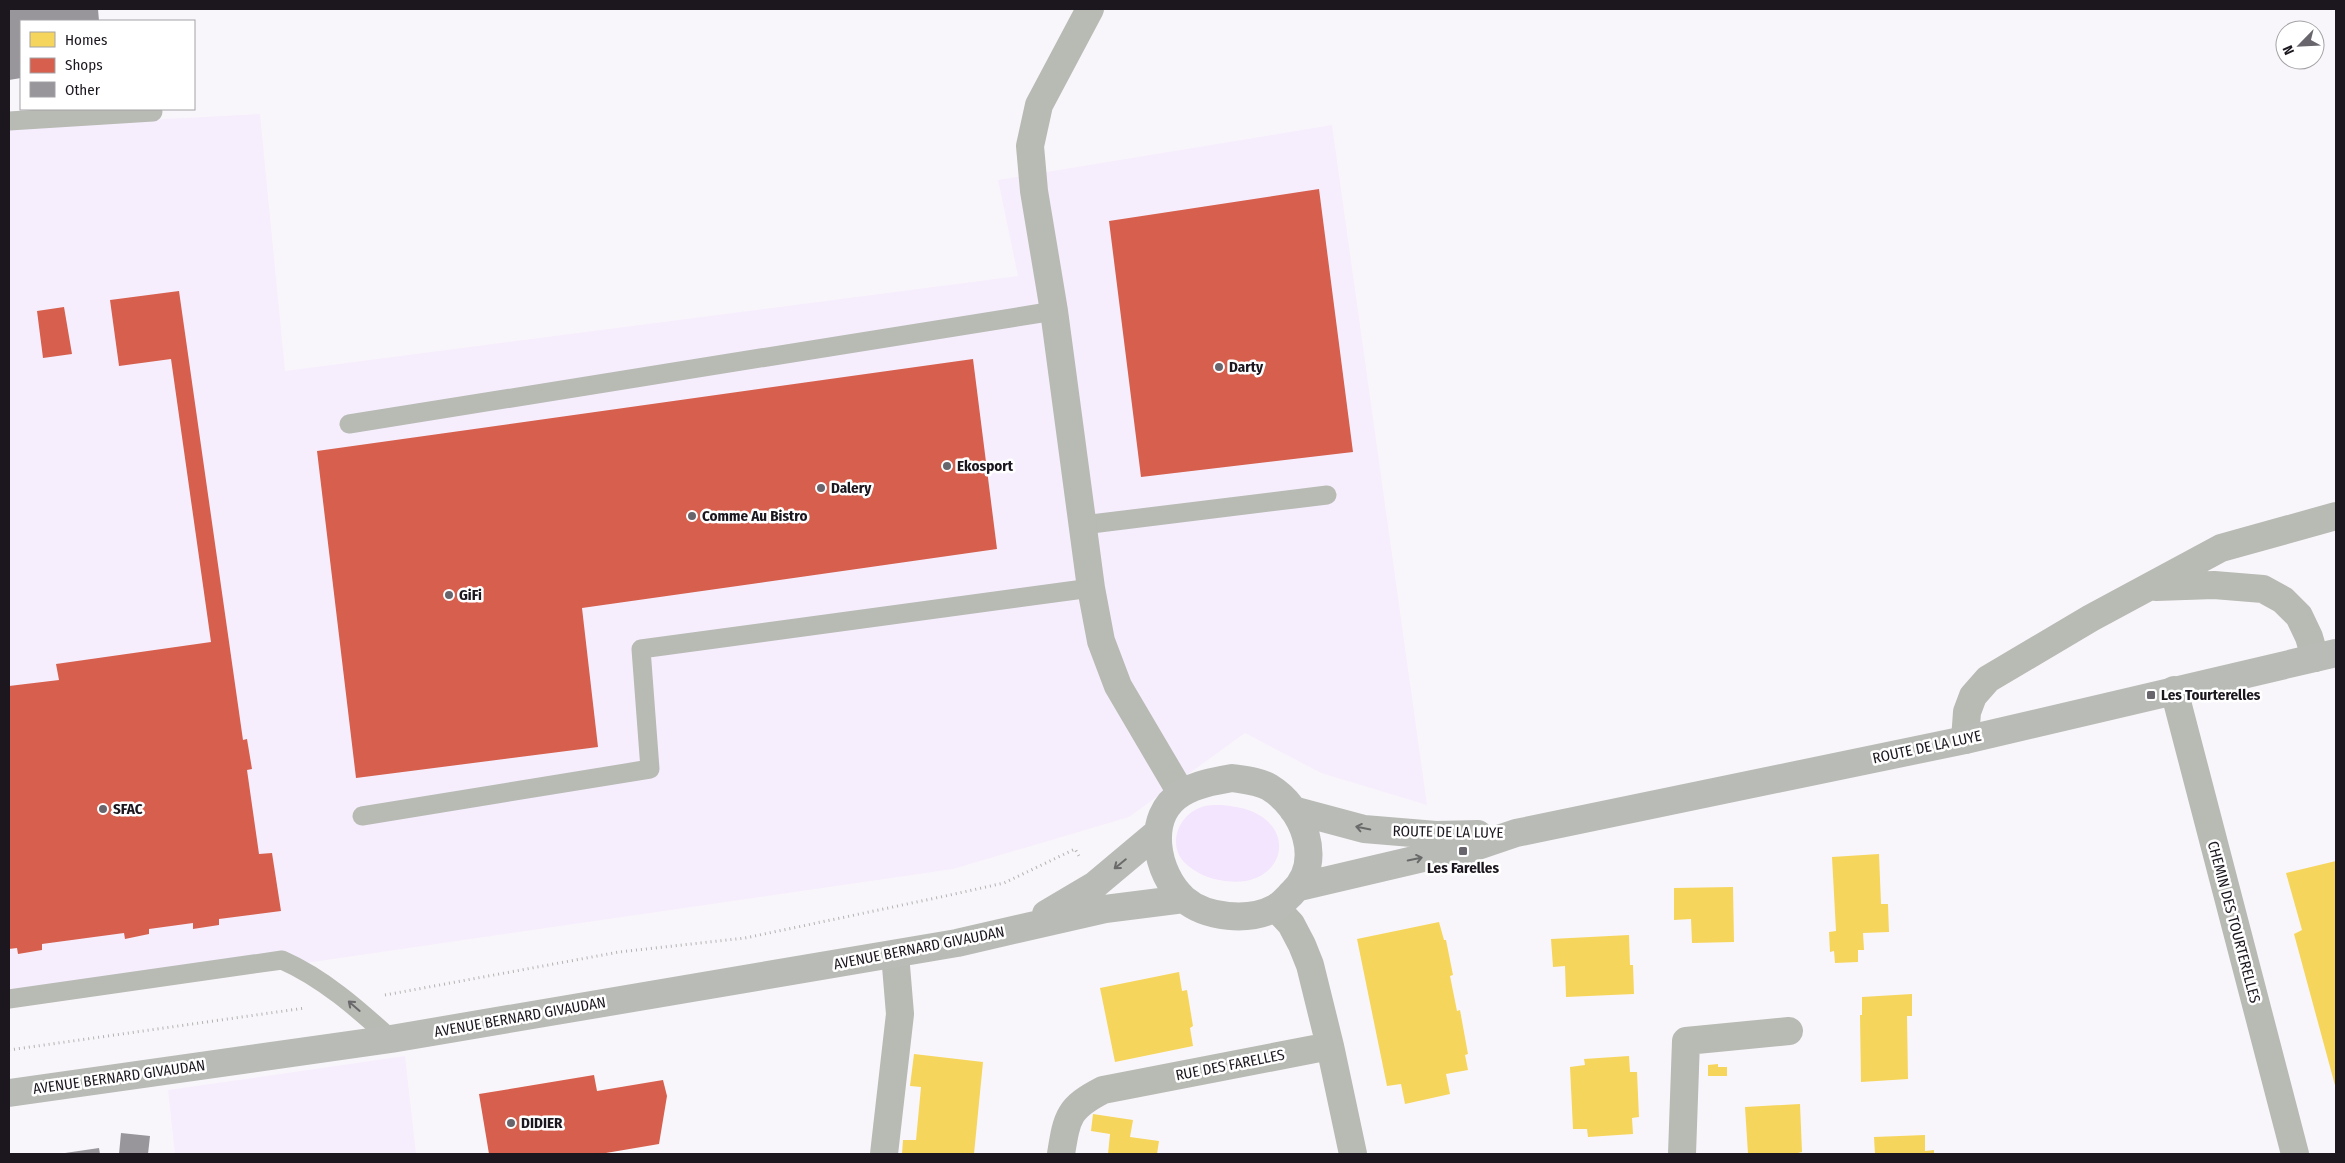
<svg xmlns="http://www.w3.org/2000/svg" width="2345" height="1163" font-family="'Fira Sans Condensed',sans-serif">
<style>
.built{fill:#f6eefd}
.green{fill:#f2e5fd}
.homes{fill:#f6d55c}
.shops{fill:#d6604d}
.building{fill:#98959b}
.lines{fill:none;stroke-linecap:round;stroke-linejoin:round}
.path{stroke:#b2b3b0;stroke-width:3;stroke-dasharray:1 4;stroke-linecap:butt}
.service{stroke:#b8bab4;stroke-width:19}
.minor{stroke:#b8bab4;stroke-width:28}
.primary{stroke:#b9bcb6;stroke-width:28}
.oneway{stroke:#6a6a6a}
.oneway2{stroke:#6a686a}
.poi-dot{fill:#69656c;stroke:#fff;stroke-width:2}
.labels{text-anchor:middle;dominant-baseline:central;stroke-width:5;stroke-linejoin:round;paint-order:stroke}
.poi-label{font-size:15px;font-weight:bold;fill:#1c171f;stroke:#fff;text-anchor:start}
.street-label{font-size:15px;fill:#1c171f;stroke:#fff}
</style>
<rect width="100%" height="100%" fill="#f9f6fb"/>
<!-- built -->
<path class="built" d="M260,114L285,371L1018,276L998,180L1332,125L1427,805L1321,773L1245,733L1129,817L953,869L9,1006V127Z
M405,1056L416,1154H175L168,1090Z"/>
<!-- green -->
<path class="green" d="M1221,805C1231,806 1241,807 1251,811C1300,831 1281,889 1225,881C1209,879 1195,873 1184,862C1167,844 1179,814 1202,807C1207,805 1215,805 1221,805Z"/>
<!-- homes -->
<path class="homes" d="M1879,854L1881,904H1888L1889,932L1863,933L1864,950H1858V962L1835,963L1834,951L1830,952L1829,932L1836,931L1832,857Z
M2336,861V1089L2294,934L2302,930L2286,873Z
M1733,887L1734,942L1692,943L1691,919L1674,920V888Z
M1439,922L1444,940H1446L1453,975L1450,976L1457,1011L1460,1010L1468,1054L1465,1055L1468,1070L1446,1074L1450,1094L1405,1104L1401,1084L1387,1086L1357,939Z
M1629,935L1630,965H1633L1634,994L1566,997L1565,966L1553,967L1551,939Z
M1179,972L1182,991L1187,990L1193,1026L1190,1028L1193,1046L1115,1062L1100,988Z
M1912,994V1016H1907L1908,1079L1861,1082L1860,1015H1862V997Z
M914,1054L983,1062L974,1154H902L903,1140H916L921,1087L910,1086Z
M1629,1056L1630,1072H1637L1639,1117L1632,1118L1633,1134L1588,1137L1587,1129H1573L1570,1067L1585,1065L1584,1059Z
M1718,1064V1067H1727V1076H1708V1065Z
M1800,1104L1802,1152L1794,1154H1748L1745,1107Z
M1093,1114L1133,1120L1130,1137L1159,1141L1157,1154H1108L1110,1134L1091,1131Z
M1925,1135V1151L1934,1150V1154H1875L1874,1137Z"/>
<!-- shops -->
<path class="shops" d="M1319,189L1353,452L1141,477L1109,221Z
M179,291L243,740L247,739L252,769L247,770L259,854L272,853L281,911L219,919V925L193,929V923L149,929V934L125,939L124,933L42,944V950L18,954L17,948L9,949V686L59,680L56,664L211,642L171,359L119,366L110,300Z
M64,307L72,354L43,358L37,311Z
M973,359L997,549L582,608L598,747L356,778L317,451Z
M594,1075L597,1091L663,1080L667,1096L659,1144L600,1154H489L479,1094Z"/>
<!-- building -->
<path class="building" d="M9,9H98L99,21H21V78L9,80Z
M121,1133L150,1136L148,1154H119Z
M99,1148L100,1154H65V1153Z"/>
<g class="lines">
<!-- path -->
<path class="path" d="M385,995L619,952L745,938L950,895L1004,883L1075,849L1079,856
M9,1050L305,1008"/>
<!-- service -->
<path class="service" d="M9,121L153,112
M349,424L1054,311
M1083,525L1327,495
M362,816L650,769L641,649L1091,588
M9,999L282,960C323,978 358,1009 391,1039"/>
<!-- minor -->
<path class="minor" d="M1090,9L1039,105L1030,146L1034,191L1054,311L1091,588L1101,641L1118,686L1181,793
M2156,587L2214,585L2263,589L2283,600L2299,616L2309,637L2315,658
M2174,690L2295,1154
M1965,740L1967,712L1973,696L1988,679L2091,618L2221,548L2336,516
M1276,908L1291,924L1302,945L1310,965L1330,1046L1353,1154
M884,1154L900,1014L895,954
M1061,1154C1067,1117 1068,1108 1103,1090L1330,1046
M1682,1154L1686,1041L1789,1031"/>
<!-- primary -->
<path class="primary" d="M1232,778C1245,780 1258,781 1269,787C1304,808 1325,862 1292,893C1287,898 1281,905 1275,908C1249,922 1206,918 1184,899C1156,874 1144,816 1182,793C1197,784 1215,781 1232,778Z
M1293,810L1364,829L1436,835L1478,834
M1299,887L1427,857L1463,851L1516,833L1965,740L2336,653
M1046,914L1095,885L1157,833
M9,1093L391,1039L957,943L1105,909L1184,899"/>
</g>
<!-- one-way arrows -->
<defs><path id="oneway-shaft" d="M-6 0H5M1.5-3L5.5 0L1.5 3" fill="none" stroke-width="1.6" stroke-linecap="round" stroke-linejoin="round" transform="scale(1.25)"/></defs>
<g class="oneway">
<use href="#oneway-shaft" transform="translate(1363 828) rotate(-169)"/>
<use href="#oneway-shaft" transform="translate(1415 859) rotate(-12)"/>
<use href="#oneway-shaft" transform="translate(1120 864) rotate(141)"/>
</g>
<use class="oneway2" href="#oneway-shaft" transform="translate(354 1006) rotate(-139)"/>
<!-- markers -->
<g class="poi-dot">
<circle cx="1219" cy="367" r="5"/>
<circle cx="947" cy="466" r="5"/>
<circle cx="821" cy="488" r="5"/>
<circle cx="692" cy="516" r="5"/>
<circle cx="449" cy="595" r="5"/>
<rect x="2146" y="690" width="10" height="10" rx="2.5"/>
<circle cx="103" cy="809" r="5"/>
<rect x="1458" y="846" width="10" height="10" rx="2.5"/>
<circle cx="511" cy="1123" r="5"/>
</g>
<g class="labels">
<!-- poi labels -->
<g class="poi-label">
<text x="1229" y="367">Darty</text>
<text x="957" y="466">Ekosport</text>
<text x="831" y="488">Dalery</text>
<text x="702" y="516">Comme Au Bistro</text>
<text x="459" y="595">GiFi</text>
<text x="2161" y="695">Les Tourterelles</text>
<text x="113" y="809">SFAC</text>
<text x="1463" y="868" text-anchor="middle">Les Farelles</text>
<text x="521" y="1123">DIDIER</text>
</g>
<!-- street labels -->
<g class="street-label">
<text transform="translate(1927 747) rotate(-12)">ROUTE DE LA LUYE</text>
<text transform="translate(1448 832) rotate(1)">ROUTE DE LA LUYE</text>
<text transform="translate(2234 922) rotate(75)">CHEMIN DES TOURTERELLES</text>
<text transform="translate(919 948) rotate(-11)">AVENUE BERNARD GIVAUDAN</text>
<text transform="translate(520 1017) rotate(-10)">AVENUE BERNARD GIVAUDAN</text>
<text transform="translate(1230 1065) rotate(-11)">RUE DES FARELLES</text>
<text transform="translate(119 1077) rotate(-8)">AVENUE BERNARD GIVAUDAN</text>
</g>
</g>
<!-- border -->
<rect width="2345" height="1163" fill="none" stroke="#1c171f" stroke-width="20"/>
<!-- legend -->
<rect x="20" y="20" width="175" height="90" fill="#ffffff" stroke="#a4a2a5"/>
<rect x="30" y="32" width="25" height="15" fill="#f6d55c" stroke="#a4a2a5"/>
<text x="65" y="45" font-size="15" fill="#1c171f">Homes</text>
<rect x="30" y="58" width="25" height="15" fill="#d6604d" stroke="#a4a2a5"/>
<text x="65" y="70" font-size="15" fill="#1c171f">Shops</text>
<rect x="30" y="82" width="25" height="15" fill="#98959b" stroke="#a4a2a5"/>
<text x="65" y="95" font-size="15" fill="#1c171f">Other</text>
<!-- north arrow -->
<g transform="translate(2300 45) rotate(246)"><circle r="24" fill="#ffffff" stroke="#a4a2a5"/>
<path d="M0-4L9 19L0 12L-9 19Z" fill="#69656c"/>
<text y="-8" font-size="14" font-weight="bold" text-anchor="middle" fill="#1c171f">N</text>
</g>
</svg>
